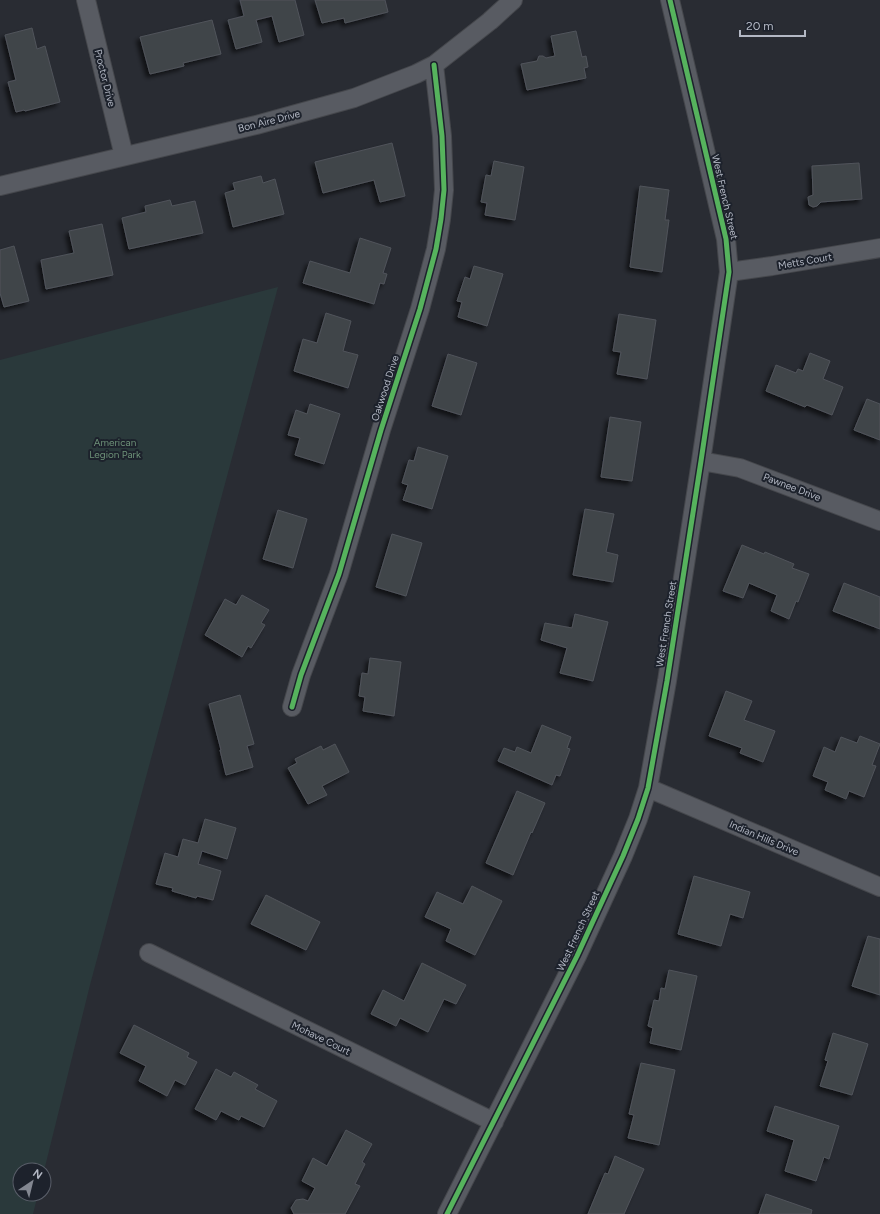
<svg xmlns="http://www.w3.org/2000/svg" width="880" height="1214" font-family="Figtree,sans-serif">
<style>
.green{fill:#2a393b}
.building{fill:#414449;stroke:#50545b;filter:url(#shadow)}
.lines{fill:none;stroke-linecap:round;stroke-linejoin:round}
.street-casing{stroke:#45474c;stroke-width:20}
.street{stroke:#585b62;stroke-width:18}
.cycleway-casing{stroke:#1d222c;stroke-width:8}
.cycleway{stroke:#56b35d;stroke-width:5}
.labels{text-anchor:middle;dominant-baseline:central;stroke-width:4;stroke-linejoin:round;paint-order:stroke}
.street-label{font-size:10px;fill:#b3b8c4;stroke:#1d222c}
.park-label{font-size:10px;fill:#6d9178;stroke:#1d222c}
</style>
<defs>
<filter id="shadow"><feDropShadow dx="-3.5" dy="3.5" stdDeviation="2" flood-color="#0009"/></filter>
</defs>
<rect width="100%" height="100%" fill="#292c33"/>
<!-- green -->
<path class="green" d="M278,287L90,985L44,1171L20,1170V1194H38L33,1214H0V360Z"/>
<!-- building -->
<path class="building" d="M240,0H295L304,35L279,42L272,16L256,20L262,42L236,49L228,20L244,16Z
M315,0H385L388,12L345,23L344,18L322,23Z
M212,20L221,54L183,63L184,66L150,74L140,37Z
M32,28L37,49L45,46L60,102L25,111L24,110L16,112L8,82L16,80L5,35Z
M576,31L582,57L586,56L588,67L584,68L586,78L527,90L521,64L537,61L539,56H543L546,58L555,56L551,36Z
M392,143L405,196L380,202L374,180L323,193L315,162Z
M494,161L524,167L515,220L485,215L487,203L481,202L486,175L491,176Z
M859,163L862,199L821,202L817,206L813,207L809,205L808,197L813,195L812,166Z
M261,176L263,183L275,179L284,214L233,227L225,193L235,190L233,183Z
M640,186L669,190L665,220H669L662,272L630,267Z
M170,200L172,206L195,201L203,233L129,249L122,218L146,212L145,206Z
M102,224L113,275L46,289L41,260L74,253L69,231Z
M360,238L391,248L383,273L387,274L384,284L380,283L374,304L303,283L310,261L350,273Z
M14,246L29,301L4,307L0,293V250Z
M474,266L503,274L487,326L458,317L462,302L457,301L465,277L470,279Z
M326,313L351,321L343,351L358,355L348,388L294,371L303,339L317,343Z
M619,314L656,320L647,379L617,374L621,352L613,351Z
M810,353L830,361L823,379L843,387L832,415L807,405L805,407L766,391L776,365L796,373L798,369L803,371Z
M448,354L477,363L461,415L432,406Z
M867,399L880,404V440L854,430Z
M310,404L340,414L324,464L295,455L300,438L288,435L296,410L307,414Z
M610,417L641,422L632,481L601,477Z
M418,447L448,456L432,509L403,500L408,485L402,483L409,460L414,461Z
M585,509L614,514L606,552L618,555L613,582L573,575Z
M278,510L307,519L293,568L263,559Z
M392,534L422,543L406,596L376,587Z
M742,545L764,554L765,552L794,564L792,568L809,574L798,602L796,601L789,619L771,611L777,595L749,583L743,598L723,591Z
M844,583L880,597V629L833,611Z
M242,595L269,610L261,623L265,625L251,648L248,646L242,657L205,635L225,599L236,605Z
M575,614L608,622L593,681L560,673L567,648L541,640L545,623L572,628Z
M370,658L401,662L394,716L363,711L365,697L359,696L362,673L368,674Z
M726,691L752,701L744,720L775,731L763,762L740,753L742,748L709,736Z
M240,695L254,744L247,746L253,767L226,775L220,750H221L209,704Z
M542,725L571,737L567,748L570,749L560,776L556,775L552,785L498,761L504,748L515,752L517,747L531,753Z
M860,736L880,744L872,765L876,766L864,797L849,791L846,799L825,790L828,782L813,776L824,747L835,752L841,737L857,743Z
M335,744L349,772L322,786L327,795L308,804L288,768L297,763L295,759L321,746L323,750Z
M517,791L545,803L532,833L531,832L513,875L486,863Z
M205,819L236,828L227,859L202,851L198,864L221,871L213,900L197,896L196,898L172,891L173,888L156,884L165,853L178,857L183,839L198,843Z
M694,876L750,892L743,918L730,914L721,946L678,934Z
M472,886L502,901L475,955L446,941L451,929L425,917L437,892L463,904Z
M266,895L320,922L306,950L251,924Z
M868,936L880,939V995L852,986Z
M422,963L466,985L456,1004L444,999L428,1032L400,1018L396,1026L371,1014L383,990L404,1001Z
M669,970L697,976L681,1050L650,1043L653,1028L648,1026L654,1000L659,1001L661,988L665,989Z
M134,1025L189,1053L187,1057L197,1062L185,1085L175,1080L167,1096L139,1081L146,1066L120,1053Z
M833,1033L868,1044L852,1095L820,1086L828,1061L825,1060Z
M641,1063L675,1070L659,1145L628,1138L634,1115L629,1114Z
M216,1069L231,1077L234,1072L258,1085L255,1089L277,1101L264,1127L241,1116L239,1120L221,1111L216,1120L195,1109Z
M775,1106L839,1126L829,1159L824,1157L816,1181L785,1171L794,1140L767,1131Z
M346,1130L372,1144L362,1162L365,1164L355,1184L360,1186L345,1214H294L291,1208L296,1200L303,1199L308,1201L315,1188L302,1181L313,1158L327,1166Z
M615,1156L644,1169L624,1214H588L605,1173L608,1174Z
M766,1194L812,1210L811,1214H759Z"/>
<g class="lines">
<!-- street casing -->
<g class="street-casing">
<path id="street" d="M86,0L124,156
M0,186L256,125L354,98L416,74L434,65L490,21L513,0
M729,272L772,266L880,248
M701,461L740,468L880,521
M292,707L301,675L339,574L381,430L420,309L436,249L441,219L444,190L442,136L434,65
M648,788L880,887
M149,953L494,1122
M447,1214L577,956L623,856L638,819L648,788L667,681L701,461L729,272L726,239L670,0"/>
</g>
<!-- street -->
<use href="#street" class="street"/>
<!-- cycleway casing -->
<g class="cycleway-casing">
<path id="cycleway" d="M292,707L301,675L339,574L381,430L420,309L436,249L441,219L444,190L442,136L434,65
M447,1214L577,956L623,856L638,819L648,788L667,681L701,461L729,272L726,239L670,0"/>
</g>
<!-- cycleway -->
<use href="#cycleway" class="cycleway"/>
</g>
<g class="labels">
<!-- street labels -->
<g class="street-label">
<text transform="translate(105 78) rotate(76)">Proctor Drive</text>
<text transform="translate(269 121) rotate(-14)">Bon Aire Drive</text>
<text transform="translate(725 197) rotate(77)">West French Street</text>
<text transform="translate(805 261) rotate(-10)">Metts Court</text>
<text transform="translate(385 388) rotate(-72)">Oakwood Drive</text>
<text transform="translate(792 487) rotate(21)">Pawnee Drive</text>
<text transform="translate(666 624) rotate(-81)">West French Street</text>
<text transform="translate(764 838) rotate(23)">Indian Hills Drive</text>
<text transform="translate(578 931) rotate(-65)">West French Street</text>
<text transform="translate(321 1038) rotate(26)">Mohave Court</text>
</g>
<!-- park labels -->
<g class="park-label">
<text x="115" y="442">American<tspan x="115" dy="12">Legion Park</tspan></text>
</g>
</g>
<!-- north arrow -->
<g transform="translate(32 1182) rotate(35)"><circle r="19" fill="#1d222c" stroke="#595e69"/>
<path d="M0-3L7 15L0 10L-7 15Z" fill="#838791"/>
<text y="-6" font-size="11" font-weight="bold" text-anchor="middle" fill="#b3b8c4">N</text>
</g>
<!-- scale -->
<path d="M740 30v6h65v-6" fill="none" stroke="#b3b8c4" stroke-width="2"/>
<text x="746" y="30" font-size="12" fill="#b3b8c4" stroke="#1d222c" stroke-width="3" paint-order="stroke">20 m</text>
</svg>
